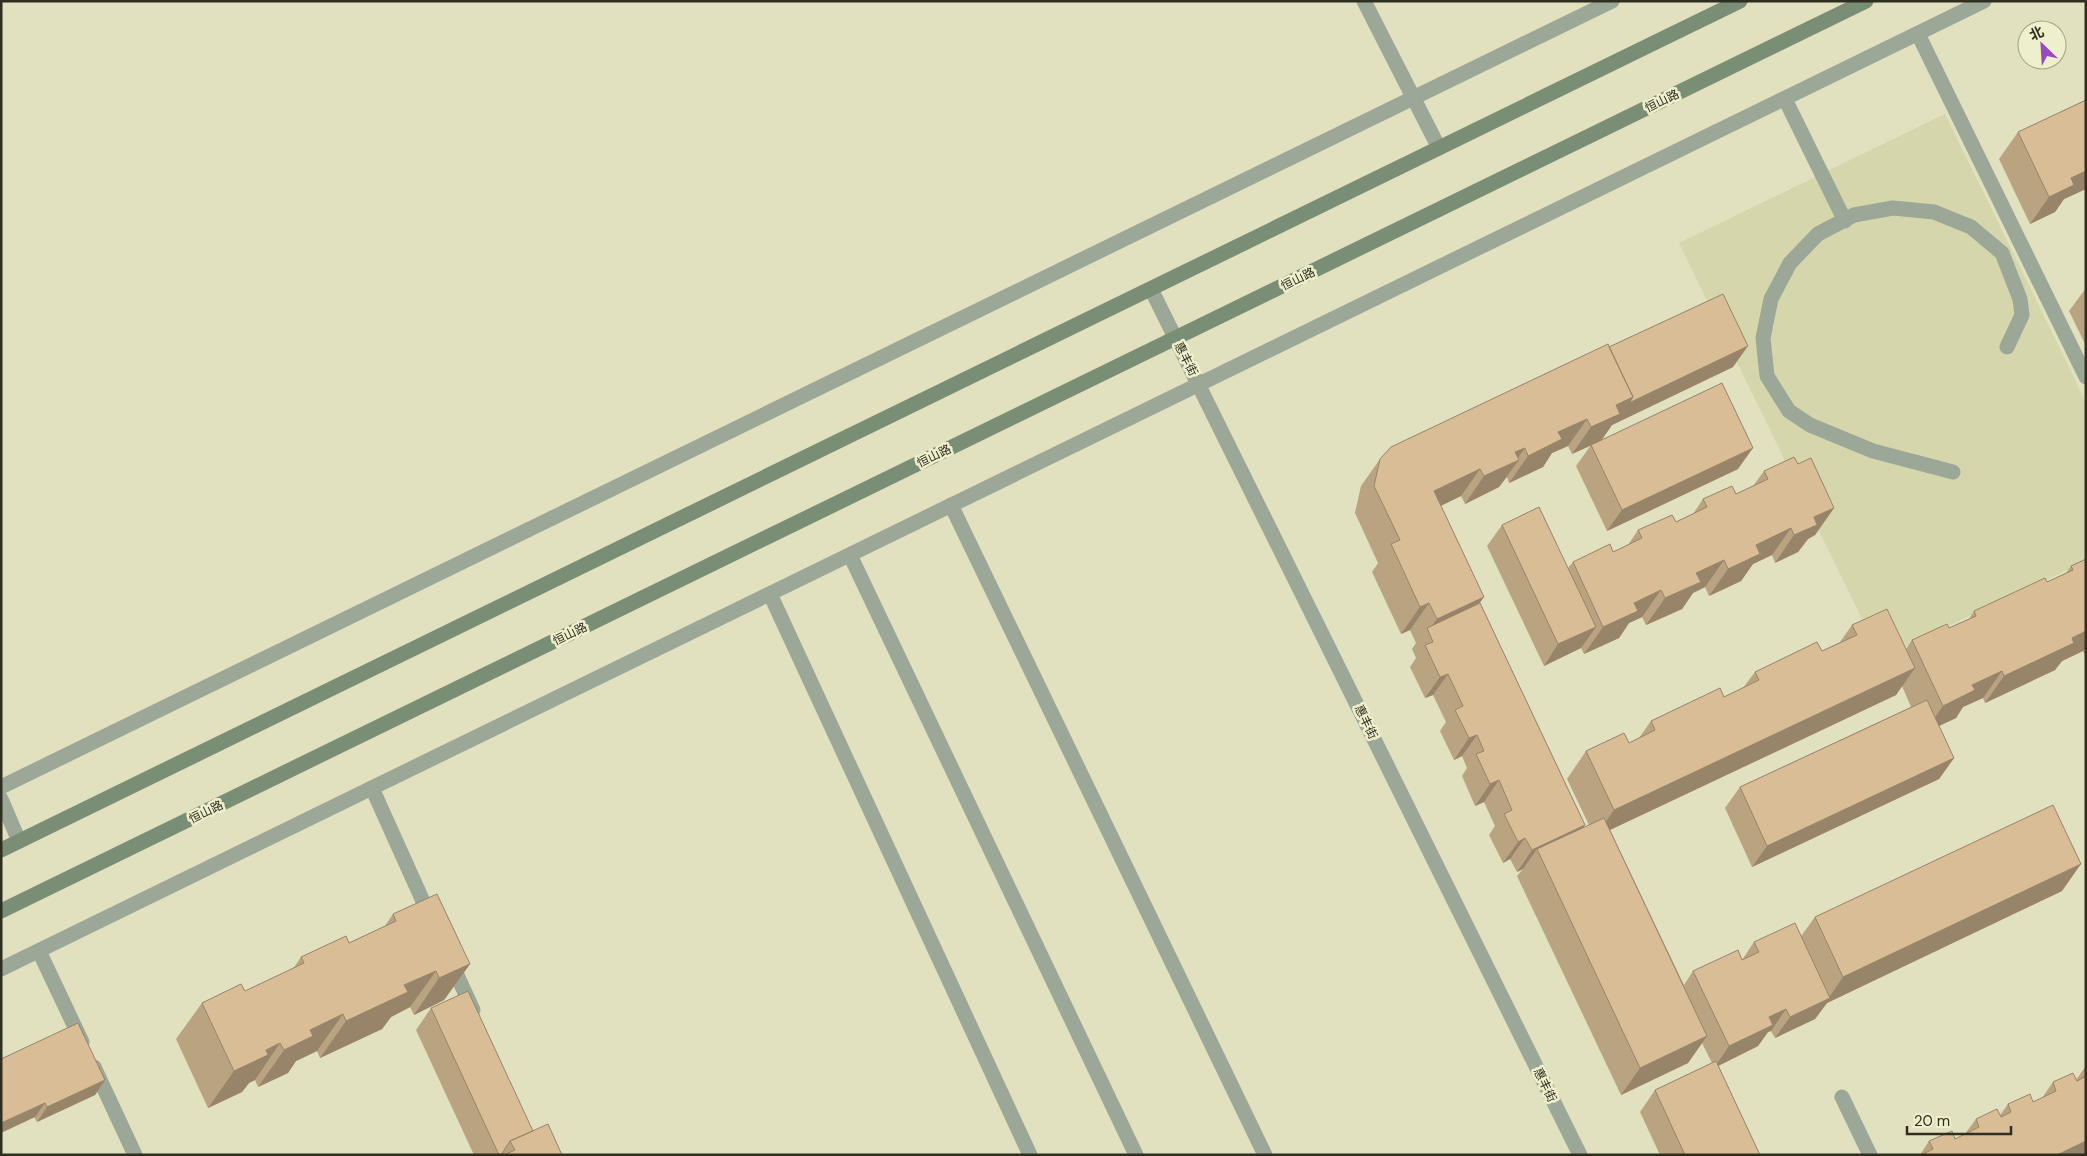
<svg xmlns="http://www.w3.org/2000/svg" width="2087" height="1156" font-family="'DM Sans','Noto Sans SC',sans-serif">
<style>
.built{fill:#d5d6ac}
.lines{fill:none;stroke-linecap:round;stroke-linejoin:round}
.service{stroke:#9ba898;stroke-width:15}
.minor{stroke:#9ba898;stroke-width:15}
.tertiary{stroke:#9ba898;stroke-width:15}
.secondary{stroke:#7a8d75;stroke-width:15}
.wall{fill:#baa381}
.shaded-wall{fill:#978469}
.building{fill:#d8bd96;stroke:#978469}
.labels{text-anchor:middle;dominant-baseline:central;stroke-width:5;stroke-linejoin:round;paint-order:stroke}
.street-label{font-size:12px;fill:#2e2e21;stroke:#eeefcc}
</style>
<rect width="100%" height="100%" fill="#e1e1bf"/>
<!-- built -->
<path class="built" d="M1945,114L2086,402V561L1881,658L1679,243Z"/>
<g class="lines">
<!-- service -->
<path class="service" d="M1918,34L2086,377
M1785,99L1845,221
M1953,472L1873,451L1810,425L1789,411L1767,376L1763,338L1771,299L1790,263L1818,234L1854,215L1893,208L1934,212L1971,227L2002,253L2020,299L2022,315L2007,347
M951,505L1265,1155
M850,555L1136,1155
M770,594L1030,1155
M372,788L431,919
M450,960L473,1010
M1842,1097L1870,1155"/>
<!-- minor -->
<path class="minor" d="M1364,1L1439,148
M1,787L1612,1
M1,799L19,841
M39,951L82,1042
M1,969L1984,1
M94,1067L135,1155"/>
<!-- tertiary -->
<path class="tertiary" d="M1151,289L1580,1155"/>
<!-- secondary -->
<path class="secondary" d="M1,850L1740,1
M1,911L1866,1"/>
</g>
<!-- wall -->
<path class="wall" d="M2086,100V189L2064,199L2055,212L2030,224L1999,159L2018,132Z
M2086,288V346L2069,311Z
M1609,347L1733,367L1612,425L1601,440L1738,469L1607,531L1576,466L1591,445L1572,454L1568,446L1552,453L1543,467L1509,483L1507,477L1499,487L1465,504L1461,496L1441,506L1480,603L1585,825L1583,828L1589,825L1567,779L1586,751L1629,743L1639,738L1651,721L1724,697L1743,688L1755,672L1822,651L1840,642L1852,625L1906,649L1912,640L1949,628L1969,619L1974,611L2047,582L2066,573L2071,566L2086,559V657L2083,651L2062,661L2055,670L1985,703L1983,698L1963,707L1956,718L1939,726L1954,758L1939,779L1752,867L1725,808L1740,787L1911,707L1902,686L1896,695L1610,830L1684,985L1693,971L1742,960L1754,942L1801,936L1815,917L2062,891L1827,1003L1815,1019L1775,1038L1771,1031L1768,1032L1758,1046L1718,1066L1760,1155H1660L1640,1112L1655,1090L1712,1063L1702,1043L1688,1063L1621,1095L1517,876L1523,869L1517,872L1510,859L1503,863L1489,835L1495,826L1484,802L1475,806L1462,776L1467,768L1462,756L1454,760L1440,731L1446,722L1433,695L1425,698L1410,667L1416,658L1412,649L1416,643L1410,630L1401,634L1372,572L1378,563L1355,513L1361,486L1380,459Z
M1798,464L1834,508L1815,535L1808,539L1798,552L1775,563L1772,555L1753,564L1741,581L1709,596L1705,587L1693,593L1682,609L1646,625L1642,617L1629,623L1619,638L1584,654L1581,648L1544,666L1487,546L1502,525L1568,568L1573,562L1613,552L1628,545L1638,530L1676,522L1693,514L1703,499L1736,494L1753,486L1764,471Z
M393,914L470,964L444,1000L414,1015L410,1007L391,1017L382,1029L320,1058L317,1051L296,1061L288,1073L258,1087L255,1080L249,1083L242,1092L208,1108L176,1039L202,1003L245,991L293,969L301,957L349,943L385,926Z
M431,1008L533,1131L562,1155H474L416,1030Z
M1,1059L105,1080L95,1095L37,1122Z
M2085,1067H2086V1155H1920L1929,1141L1955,1139L1965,1134L1976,1119L2000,1115L2008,1104L2033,1102L2042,1098L2053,1082L2076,1080Z"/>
<!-- shaded-wall -->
<path class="shaded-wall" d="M2086,171V189L2064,199L2055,212L2030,224L2049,197L2071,178Z
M1748,346L1733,367L1612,425L1601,441L1572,454L1591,427L1616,405Z
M1587,419L1568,446L1552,453L1543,467L1509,483L1528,456L1558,432Z
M1525,448L1515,462L1519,460L1499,487L1465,504L1484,476L1515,452Z
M1753,448L1738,469L1607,531L1622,510Z
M1480,469L1461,496L1415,518L1434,491Z
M1834,508L1815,535L1808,539L1798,552L1775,563L1794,535L1814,517Z
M1791,528L1772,555L1753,564L1741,581L1709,596L1728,569L1756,545Z
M1724,560L1705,587L1693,593L1682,609L1646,625L1665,598L1696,573Z
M1661,590L1642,617L1629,623L1619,638L1584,654L1603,627L1634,603Z
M1484,597L1465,624L1428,631L1437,619Z
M1429,603L1410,630L1401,634L1420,607Z
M1596,627L1581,648L1544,666L1558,644Z
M2086,631V647L2083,651L2062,661L2055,670L1985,703L2004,676L2072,638Z
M1915,668L1896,695L1595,837L1614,810Z
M2002,671L1983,698L1963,707L1956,718L1924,733L1943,706L1972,685Z
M1448,674L1433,695L1425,698L1440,677Z
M1477,735L1462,756L1454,760L1469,738Z
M1954,758L1939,779L1752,867L1767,846Z
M1499,780L1484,802L1475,806L1490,784Z
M1585,825L1570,846L1537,849L1523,869L1517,872L1532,850Z
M1525,838L1510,859L1503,863L1518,842Z
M2081,864L2062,891L1827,1003L1815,1019L1775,1038L1790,1017L1828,999L1843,977Z
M470,964L444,1000L414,1015L439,978Z
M436,971L410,1007L391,1017L382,1029L320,1058L346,1021L404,985Z
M1786,1009L1771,1031L1768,1032L1758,1046L1714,1068L1729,1046L1769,1017Z
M343,1014L317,1051L296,1061L288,1073L258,1087L284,1050L310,1030Z
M1707,1036L1688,1063L1621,1095L1640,1068Z
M280,1043L255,1080L249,1083L242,1092L208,1108L234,1071L266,1050Z
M105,1080L95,1095L37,1122L47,1107Z
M45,1103L35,1117L1,1133V1123Z
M2086,1141V1155H2057Z"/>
<!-- building -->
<path class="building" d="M2086,100V171L2071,178L2074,185L2049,197L2018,132Z
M1723,294L1748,346L1629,403L1633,397L1609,347Z
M1608,344L1633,397L1616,405L1620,414L1591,427L1587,419L1558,432L1562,439L1528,456L1525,448L1515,452L1519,460L1484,476L1480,469L1434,491L1484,597L1437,619L1429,603L1420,607L1391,544L1400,540L1374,486L1380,459L1391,447Z
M1722,383L1753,448L1622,510L1591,445Z
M1794,457L1798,464L1811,458L1834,508L1814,517L1817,525L1794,535L1791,528L1756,545L1760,554L1728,569L1724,560L1696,573L1701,582L1665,598L1661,590L1634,603L1638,611L1603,627L1573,562L1610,544L1613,552L1642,538L1638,530L1672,515L1676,522L1707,507L1703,499L1732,486L1736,494L1768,479L1764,471Z
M1539,507L1596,627L1558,644L1502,525Z
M2086,559V631L2072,638L2074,643L2004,676L2002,671L1972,685L1975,690L1943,706L1912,640L1947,624L1949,628L1976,616L1974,611L2045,578L2047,582L2073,570L2071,566Z
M1480,603L1585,825L1532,850L1525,838L1518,842L1504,814L1512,810L1499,780L1490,784L1476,754L1484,751L1477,735L1469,738L1455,710L1463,706L1448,674L1440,677L1425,645L1433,642L1427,628Z
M1887,609L1915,668L1614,810L1586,751L1624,733L1629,743L1655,730L1651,721L1720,688L1724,697L1759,680L1755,672L1817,642L1822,651L1857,635L1852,625Z
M1927,700L1954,758L1767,846L1740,787Z
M2053,805L2081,864L1843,977L1815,917Z
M1604,818L1707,1036L1640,1068L1537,849Z
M437,894L470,964L439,978L436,971L404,985L408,992L346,1021L343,1014L310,1030L313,1036L284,1050L280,1043L266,1050L268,1055L234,1071L202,1003L241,984L245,991L304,963L301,957L346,936L349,943L396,921L393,914Z
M1795,923L1830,998L1790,1017L1786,1009L1769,1017L1773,1025L1729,1046L1693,971L1738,950L1742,960L1759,952L1754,942Z
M468,991L533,1131L510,1141L501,1155H499L431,1008Z
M78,1023L105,1080L47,1107L45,1103L1,1123V1059Z
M1716,1061L1760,1155H1685L1655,1090Z
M2073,1073L2077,1081L2086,1076V1141L2057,1155H1921L1933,1149L1929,1141L1952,1131L1955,1139L1979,1127L1976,1119L1997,1109L2001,1117L2011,1112L2008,1104L2030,1094L2033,1102L2056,1091L2053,1082Z
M548,1124L562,1155H504L515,1150L510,1141Z"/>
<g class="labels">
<!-- street labels -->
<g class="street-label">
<text transform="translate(1662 101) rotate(-26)">恒山路</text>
<text transform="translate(1298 279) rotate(-26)">恒山路</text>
<text transform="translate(1186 359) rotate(63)">惠丰街</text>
<text transform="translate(934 456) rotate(-26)">恒山路</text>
<text transform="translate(570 634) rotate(-26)">恒山路</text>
<text transform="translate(1366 722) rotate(64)">惠丰街</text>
<text transform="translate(206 812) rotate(-26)">恒山路</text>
<text transform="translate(1545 1085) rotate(64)">惠丰街</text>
</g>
</g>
<!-- border -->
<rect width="2087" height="1156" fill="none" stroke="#2e2e21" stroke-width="5"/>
<!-- north arrow -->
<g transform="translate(2042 45) rotate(335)"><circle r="24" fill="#eeefcc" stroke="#a1a288"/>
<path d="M0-4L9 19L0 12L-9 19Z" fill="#964abb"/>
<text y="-8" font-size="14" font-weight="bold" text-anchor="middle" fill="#2e2e21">北</text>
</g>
<!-- scale -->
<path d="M1907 1126v8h104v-8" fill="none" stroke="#2e2e21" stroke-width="2.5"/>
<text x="1914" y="1126" font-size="15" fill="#2e2e21" stroke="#eeefcc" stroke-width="4" paint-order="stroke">20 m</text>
</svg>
